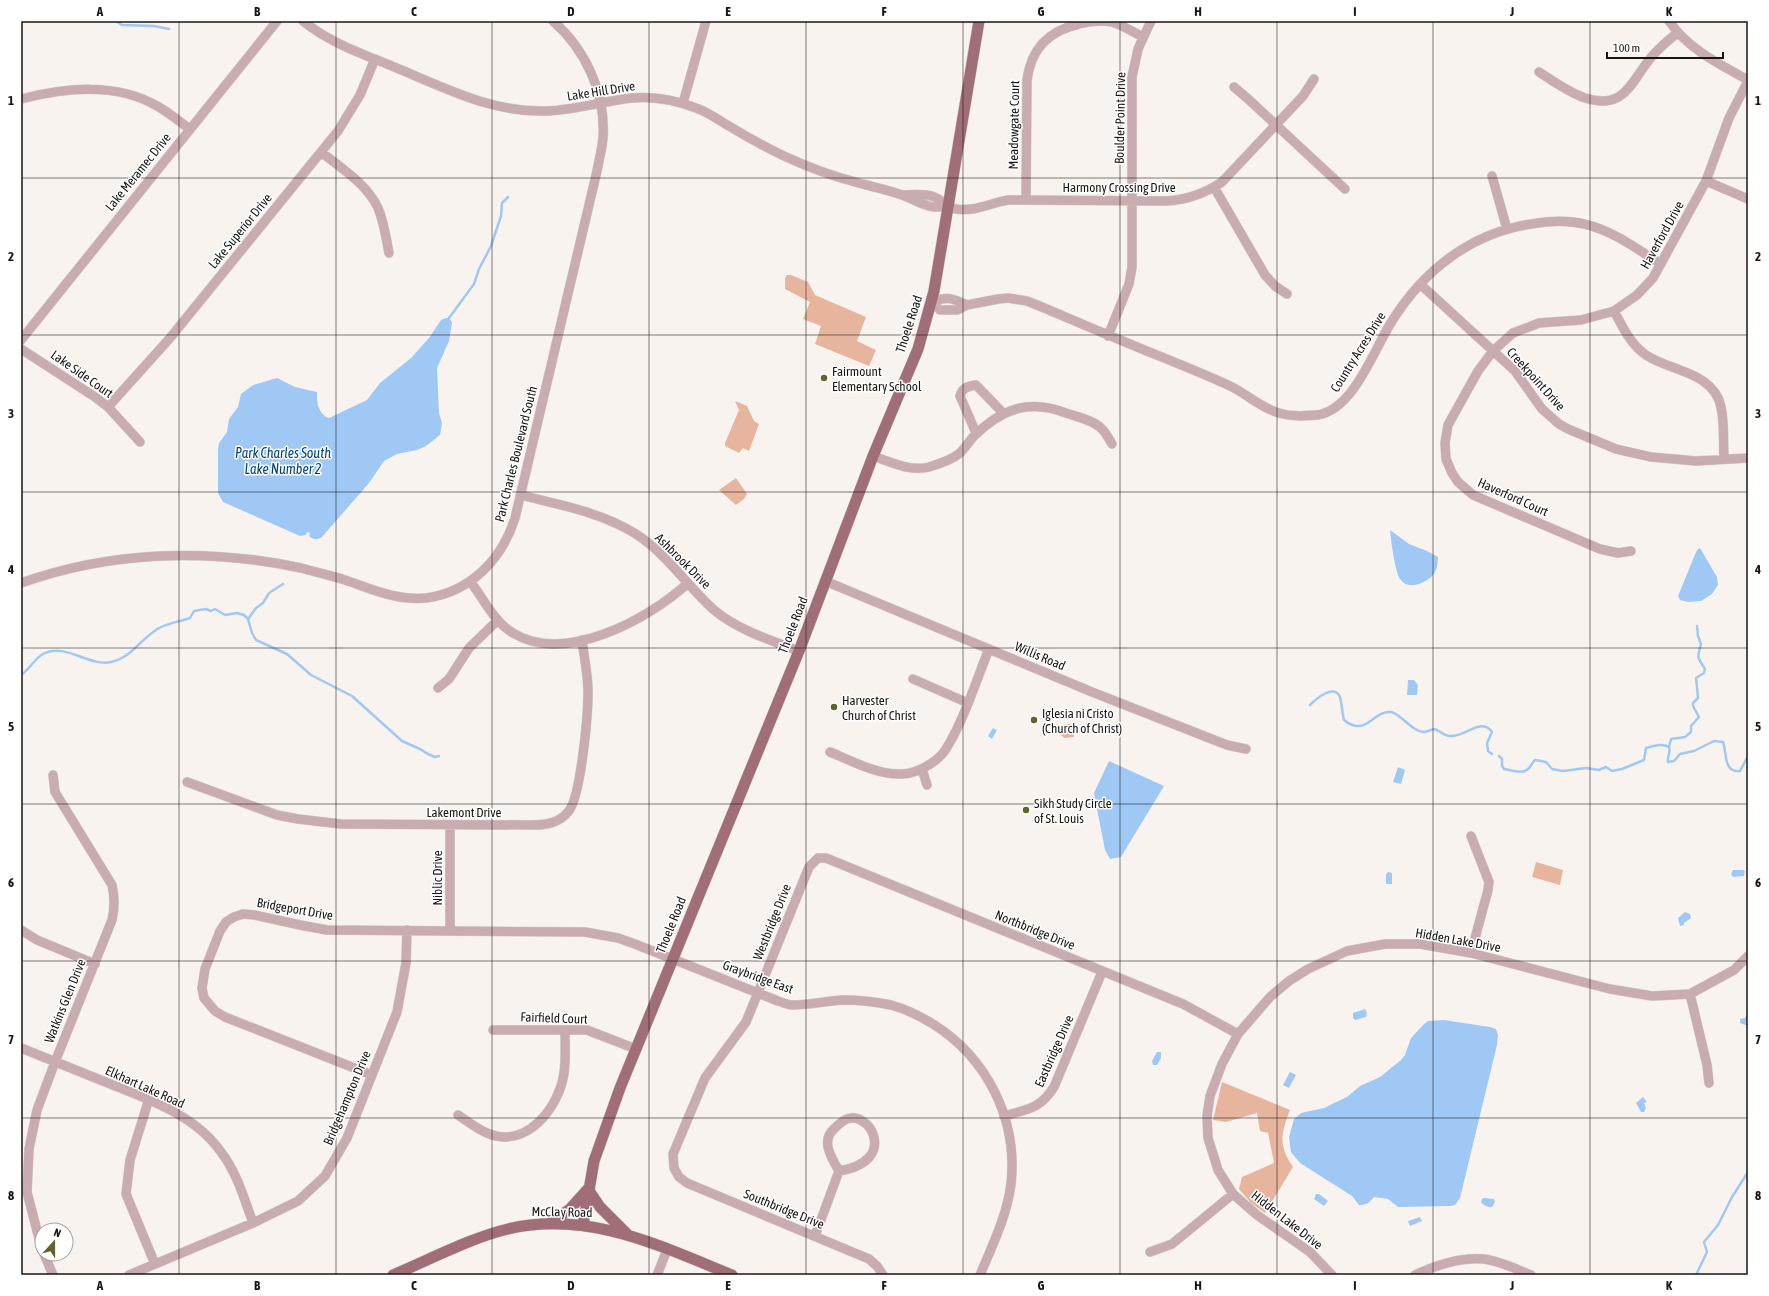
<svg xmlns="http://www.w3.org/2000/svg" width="1769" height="1296" font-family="'Asap Condensed',sans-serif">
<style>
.green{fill:#e7b59e}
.water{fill:#9fc9f4}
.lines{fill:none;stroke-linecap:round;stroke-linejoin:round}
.stream{stroke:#9fc9f4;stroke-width:2.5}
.minor-casing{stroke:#d5d0cd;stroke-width:10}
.major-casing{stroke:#d5d0cd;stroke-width:12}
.minor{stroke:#c9acb0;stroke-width:9}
.major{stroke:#a06e77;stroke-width:11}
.grid{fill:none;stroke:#181615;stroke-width:1;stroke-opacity:0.55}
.poi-dot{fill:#636330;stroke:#fff;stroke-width:1.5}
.labels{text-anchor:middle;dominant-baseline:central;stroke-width:3;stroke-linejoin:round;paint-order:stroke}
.street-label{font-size:13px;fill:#181615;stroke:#fff}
.poi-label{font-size:13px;fill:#181615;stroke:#fff;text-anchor:start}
.water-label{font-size:14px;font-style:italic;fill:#004175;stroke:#fff}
.neatline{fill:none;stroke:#181615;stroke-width:1.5}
.grid-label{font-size:13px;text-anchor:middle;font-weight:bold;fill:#181615}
</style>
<rect width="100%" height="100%" fill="#f9f3f0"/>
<!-- green -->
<path class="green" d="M787,275H791L808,282L815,295L866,317L857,341L876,350L869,366L815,344L821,326L803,319L810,302L785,289V278Z
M735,401L747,406L754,421L759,424L749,451L743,448L739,453L725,446V443L739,410Z
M736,478L747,494L744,499L736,505L719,490Z
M1068,724H1072L1074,737L1064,738L1060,734V729Z
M1536,862L1563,870L1560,885L1532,877Z
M1222,1082L1290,1110C1281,1133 1278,1145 1293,1167L1265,1213L1251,1203L1239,1189L1242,1177L1274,1163L1268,1133L1260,1131L1257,1113L1226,1122L1213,1120Z"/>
<!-- water -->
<path class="water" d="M446,318H449L452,322L449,341L437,368L439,413L442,423L440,435L426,446L417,450L397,454L384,461L369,483L322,537C318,540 313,540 309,536L310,533L307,532L306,535L300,536L223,502L218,493V450L219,443L227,432L229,419L238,407L241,394L253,385L277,378L295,387L317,392C317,402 317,410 326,417L329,418L367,400L380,383L411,358L429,338L441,320Z
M1390,530L1409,544L1427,551L1438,557C1438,563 1437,570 1433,575C1426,583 1408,591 1400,579C1395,571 1391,541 1390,530Z
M1700,548L1717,577L1718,585L1712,594L1701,601L1688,602L1680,600L1678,596L1696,552L1698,549Z
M1408,680H1414L1418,685L1417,695H1407Z
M993,728L997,730L992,739L988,736Z
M1109,761L1164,786L1121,857L1110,859L1105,850L1094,793Z
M1398,767L1405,770L1401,784L1393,782Z
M1733,870H1743L1745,871L1744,876L1733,877L1731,874Z
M1388,872L1392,873V884H1386V874Z
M1685,912L1690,914L1691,918L1684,923V925L1680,926L1678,918Z
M1365,1009L1367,1013L1366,1017L1355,1020L1353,1018V1013Z
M1748,1013V1026L1740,1023V1019L1745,1018Z
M1444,1020L1490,1027L1496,1029L1498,1035L1497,1045L1460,1198L1455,1205L1450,1206L1398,1207L1388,1199L1374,1197C1369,1203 1367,1205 1359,1205L1352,1196L1300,1163L1291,1152L1289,1137L1294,1119L1301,1113L1324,1108L1334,1103L1347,1097L1360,1086L1380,1077L1401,1060L1405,1055L1411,1038L1423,1025L1428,1021Z
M1157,1052H1161V1058L1157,1065H1153L1152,1061Z
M1290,1072L1296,1075L1289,1088L1283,1085Z
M1643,1097L1647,1102L1644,1103L1646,1108L1644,1112H1641L1636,1103Z
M1316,1194H1319L1328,1201L1324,1206L1314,1199Z
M1484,1198L1494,1199L1495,1202L1492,1207C1489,1208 1483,1205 1481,1202L1482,1199Z
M1420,1217L1422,1221L1410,1226L1408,1221Z"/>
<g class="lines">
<!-- stream -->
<path class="stream" d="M116,21L122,25L154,26L169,29
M449,318L474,284L479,269L491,246L501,216L502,203L508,197
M248,619L256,608L263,603L269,593L283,584
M21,675C30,669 34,659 43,654C65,642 89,667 111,662C131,658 140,640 156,630C166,623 179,622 190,618L194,611L206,609L211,611L215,609L225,615L237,613L244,615L248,619L252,633L256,640L287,654L311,675L352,696L402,741L420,749L428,754L435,757L439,756
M1310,705C1316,699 1334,683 1340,697C1342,704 1342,713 1344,720C1366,738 1373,710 1391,712C1400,713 1413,733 1425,732C1428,731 1431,730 1434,729C1439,730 1443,735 1449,736C1465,738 1481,716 1492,732L1487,743L1488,751L1492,754
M1669,747L1671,739L1685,737L1691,732V726L1699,717L1693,706V703L1698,698L1696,678L1704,673L1705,669C1697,657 1697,658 1701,644L1698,636L1697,626
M1499,756L1502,759V766L1504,769C1511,770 1524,775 1529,768C1531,766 1532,763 1535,760L1546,762L1552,769L1563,771L1586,768L1599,770L1606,767L1612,771L1622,769L1644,760L1646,748C1654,746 1662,743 1669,747C1671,752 1667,756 1668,762L1674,761L1680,754L1694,751L1714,741L1723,742C1727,752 1723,773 1740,771L1748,756
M1696,1275L1707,1252L1704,1242L1718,1225L1732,1197L1748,1172"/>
<!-- minor casing -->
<g class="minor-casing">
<path id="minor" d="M303,21C331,44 366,55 399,69C447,89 493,113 547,111C576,110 603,101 632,98C654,96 675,100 696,108C708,112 718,120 729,126C747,137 765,147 784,156C806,166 828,175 852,181C868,186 886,189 902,195C919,201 927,210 947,206
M1669,21C1688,49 1719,64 1748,80
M1539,72C1553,81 1568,92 1585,98C1624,110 1630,84 1649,60C1657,49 1668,41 1678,32
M1234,87L1247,98L1345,189
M21,99C65,88 116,82 157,106C168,112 179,121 190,129
M683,103L706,21
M321,152C341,168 367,184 378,208C384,222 386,238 389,253
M1492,176L1507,229
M1706,181L1748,199
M1214,187L1265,275L1275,286L1287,294
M903,195C913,195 925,193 934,197C942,200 947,207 956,209C975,212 990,203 1008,200L1166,201C1187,200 1204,194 1222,182L1303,96L1314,79
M1026,200L1027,80C1031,49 1048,31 1079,24C1090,21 1101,20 1112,22C1122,25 1133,32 1143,37
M1420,284L1515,371L1542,409L1559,424L1568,429L1616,449L1651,457L1696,461L1748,458
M967,305C952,298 947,296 931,302L940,310H957L967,305L998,299L1008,298L1027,301C1055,312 1083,325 1111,336C1150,353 1191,368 1230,386C1247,394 1261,408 1279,413C1292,417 1304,416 1317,415C1354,410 1374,349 1392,321C1424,270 1471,233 1531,224C1548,221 1567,220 1584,224C1612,230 1637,249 1661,264
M1614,311C1623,327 1630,344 1646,355C1668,370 1705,371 1718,398C1725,413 1723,441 1724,458
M1108,336L1129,284L1132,267V77L1138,49L1151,21
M21,340L277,21
M21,349L95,397L108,407L140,442
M108,407L170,338L338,131L360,95L375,59
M976,433L960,396C962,388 968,386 976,385L1003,413
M873,456C891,462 910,472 929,467C939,464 952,460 960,453C965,448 970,440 975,435C1003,408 1030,399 1066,413C1077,417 1094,420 1102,429C1106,433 1109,439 1112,444
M521,495C560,505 601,512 636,534C667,554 687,586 714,610C738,630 770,640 799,651
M1631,551L1618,553L1600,549L1473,495L1458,482L1452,473L1446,459L1445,443L1448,425L1478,371L1493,351L1513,333L1539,323L1581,320L1614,311L1637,295L1653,278L1706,181L1729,118L1748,81
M470,581C483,598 494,622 513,633C565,665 649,619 688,583
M825,581L1092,692L1227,745L1246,749
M21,583C111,551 208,548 301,568C315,572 330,575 345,580C372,589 397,601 426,598C471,592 502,559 515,518L597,171C599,160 602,149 603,138C606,94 586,50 553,21
M913,679L968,703
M438,688L449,679L469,648L498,620
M830,752C852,761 877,775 902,774C916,774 938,762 946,749C964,720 976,681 989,649
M922,769L927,785
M187,782L277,815L298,819L341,824L532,825C546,825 559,823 568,812C581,798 588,714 588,692C588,674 584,657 582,640
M1471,836L1489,882L1488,890L1471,953
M21,930L37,940L95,964
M450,931V825
M1690,994L1707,1065L1709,1083
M493,1030H587L636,1049
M21,1048C48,1059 75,1070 103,1081C144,1098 194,1113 221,1152C237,1173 244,1198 253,1223
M372,1075L225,1017L215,1011L204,998L202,988L205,969L220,931L226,922L234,917L243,914L254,915L300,925L327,930L585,932L618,938L635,944L778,1001C782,1002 788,1005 792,1005C809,1005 826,1001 843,1000C860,1000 876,1002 891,1005C906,1009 920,1016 933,1024C987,1058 1018,1119 1011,1184C1007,1216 992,1246 980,1275
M149,1099L130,1160L126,1194L155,1264
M458,1115C467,1121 477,1129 487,1133C526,1150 559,1108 564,1073C566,1059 565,1044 565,1030
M1004,1116C1028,1109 1040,1109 1054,1087L1102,972
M815,1236L839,1171C831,1157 820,1140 835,1128C838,1125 841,1122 845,1120C868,1107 901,1161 839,1171
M42,1250L27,1192L29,1149L37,1110L55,1062L112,920C115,907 115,898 112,885L55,792L53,775
M1150,1252L1172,1244L1233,1194
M44,1254L53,1275
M129,1275L253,1223L298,1201L325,1176L347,1138L397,1012L406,963L407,930
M657,1275L667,1250
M883,1275L877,1266L869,1259L687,1183L679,1177L674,1168L673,1154L705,1078L746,1022L809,867L818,858H826L1183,1004L1238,1034
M1332,1275L1310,1252L1257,1215L1233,1194L1218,1170L1208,1138L1207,1116L1210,1096L1222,1064L1238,1034L1270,997L1289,981L1308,969L1347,951L1385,944H1420L1471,953L1610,989L1652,996L1690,994L1734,970L1748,956
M1415,1275C1436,1265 1461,1257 1484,1259C1500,1261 1516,1269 1531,1275"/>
</g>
<!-- major casing -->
<g class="major-casing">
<path id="major" d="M588,1189L600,1207L627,1234
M550,1223L570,1209L588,1189
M583,1225L594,1161L620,1088L799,651L873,456L918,349L934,291L979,21
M393,1275C429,1260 470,1238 508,1229C588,1210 660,1246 732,1275"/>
</g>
<!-- minor -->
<use href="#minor" class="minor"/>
<!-- major -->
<use href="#major" class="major"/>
</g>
<!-- grid -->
<path class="grid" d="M179,21V1275M336,21V1275M492,21V1275M649,21V1275M806,21V1275M963,21V1275M1120,21V1275M1277,21V1275M1433,21V1275M1590,21V1275M21,178H1748M21,335H1748M21,492H1748M21,648H1748M21,804H1748M21,961H1748M21,1118H1748"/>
<!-- markers -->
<g class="poi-dot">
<circle cx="824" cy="378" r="4"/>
<circle cx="834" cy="707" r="4"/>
<circle cx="1034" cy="720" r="4"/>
<circle cx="1026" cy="810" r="4"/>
</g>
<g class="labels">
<!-- street labels -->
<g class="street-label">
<text transform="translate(601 91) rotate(-9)">Lake Hill Drive</text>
<text transform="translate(1120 118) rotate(-89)">Boulder Point Drive</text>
<text transform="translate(1014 125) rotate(-89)">Meadowgate Court</text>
<text transform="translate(138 172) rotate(-51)">Lake Meramec Drive</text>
<text x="1119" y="187">Harmony Crossing Drive</text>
<text transform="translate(240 231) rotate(-51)">Lake Superior Drive</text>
<text transform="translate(1662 235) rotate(-61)">Haverford Drive</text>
<text transform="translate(909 324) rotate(-72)">Thoele Road</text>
<text transform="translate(1358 352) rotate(-58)">Country Acres Drive</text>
<text transform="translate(82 374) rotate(35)">Lake Side Court</text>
<text transform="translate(1536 379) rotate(48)">Creekpoint Drive</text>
<text transform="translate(516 454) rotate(-76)">Park Charles Boulevard South</text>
<text transform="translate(1513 497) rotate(24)">Haverford Court</text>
<text transform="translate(683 561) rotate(45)">Ashbrook Drive</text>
<text transform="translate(793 625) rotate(-69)">Thoele Road</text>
<text transform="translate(1040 656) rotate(23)">Willis Road</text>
<text x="464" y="812">Lakemont Drive</text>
<text transform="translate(437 878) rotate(-90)">Niblic Drive</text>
<text transform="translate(295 909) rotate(10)">Bridgeport Drive</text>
<text transform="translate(772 922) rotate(-68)">Westbridge Drive</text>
<text transform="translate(671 925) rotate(-68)">Thoele Road</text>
<text transform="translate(1035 930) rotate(22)">Northbridge Drive</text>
<text transform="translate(1458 940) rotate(10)">Hidden Lake Drive</text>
<text transform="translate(758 977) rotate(20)">Graybridge East</text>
<text transform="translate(65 1001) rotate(-68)">Watkins Glen Drive</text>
<text transform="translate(554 1018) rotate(2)">Fairfield Court</text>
<text transform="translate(1054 1051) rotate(-66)">Eastbridge Drive</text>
<text transform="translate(145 1087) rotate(24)">Elkhart Lake Road</text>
<text transform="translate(347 1098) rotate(-67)">Bridgehampton Drive</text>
<text transform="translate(784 1209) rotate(22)">Southbridge Drive</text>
<text transform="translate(562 1212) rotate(1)">McClay Road</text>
<text transform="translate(1287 1220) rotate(38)">Hidden Lake Drive</text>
</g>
<!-- poi labels -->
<g class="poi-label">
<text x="832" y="371">Fairmount<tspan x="832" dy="15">Elementary School</tspan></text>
<text x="842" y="700">Harvester<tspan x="842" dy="15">Church of Christ</tspan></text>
<text x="1042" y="713">Iglesia ni Cristo<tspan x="1042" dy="15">(Church of Christ)</tspan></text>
<text x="1034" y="803">Sikh Study Circle<tspan x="1034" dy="15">of St. Louis</tspan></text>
</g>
<!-- water labels -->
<g class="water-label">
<text x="283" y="453">Park Charles South<tspan x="283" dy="16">Lake Number 2</tspan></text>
</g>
</g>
<!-- border -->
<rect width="1769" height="1296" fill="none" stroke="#ffffff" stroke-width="44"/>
<!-- north arrow -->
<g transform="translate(54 1242) rotate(21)"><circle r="19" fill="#ffffff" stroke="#a3a2a1"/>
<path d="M0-3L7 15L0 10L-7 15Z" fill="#636330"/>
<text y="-6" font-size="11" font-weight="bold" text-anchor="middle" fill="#181615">N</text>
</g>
<!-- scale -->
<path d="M1607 52v6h116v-6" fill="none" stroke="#181615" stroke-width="2"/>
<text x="1613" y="52" font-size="12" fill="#181615" stroke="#ffffff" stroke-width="3" paint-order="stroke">100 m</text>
<rect x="22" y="22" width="1725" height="1252" class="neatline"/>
<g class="grid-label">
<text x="100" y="16">A</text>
<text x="257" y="16">B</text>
<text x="414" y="16">C</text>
<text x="571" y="16">D</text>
<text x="728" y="16">E</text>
<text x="884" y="16">F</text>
<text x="1041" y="16">G</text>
<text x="1198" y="16">H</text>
<text x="1355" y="16">I</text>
<text x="1512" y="16">J</text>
<text x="1669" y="16">K</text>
<text x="11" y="105">1</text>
<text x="1758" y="105">1</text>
<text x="11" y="261">2</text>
<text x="1758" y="261">2</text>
<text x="11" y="418">3</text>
<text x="1758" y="418">3</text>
<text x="11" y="574">4</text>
<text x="1758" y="574">4</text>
<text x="11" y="731">5</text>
<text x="1758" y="731">5</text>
<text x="11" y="887">6</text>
<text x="1758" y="887">6</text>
<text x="11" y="1044">7</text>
<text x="1758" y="1044">7</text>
<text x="11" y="1200">8</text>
<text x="1758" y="1200">8</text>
<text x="100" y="1290">A</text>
<text x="257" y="1290">B</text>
<text x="414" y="1290">C</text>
<text x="571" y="1290">D</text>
<text x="728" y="1290">E</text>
<text x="884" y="1290">F</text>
<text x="1041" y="1290">G</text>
<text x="1198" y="1290">H</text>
<text x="1355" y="1290">I</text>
<text x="1512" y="1290">J</text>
<text x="1669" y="1290">K</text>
</g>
</svg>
